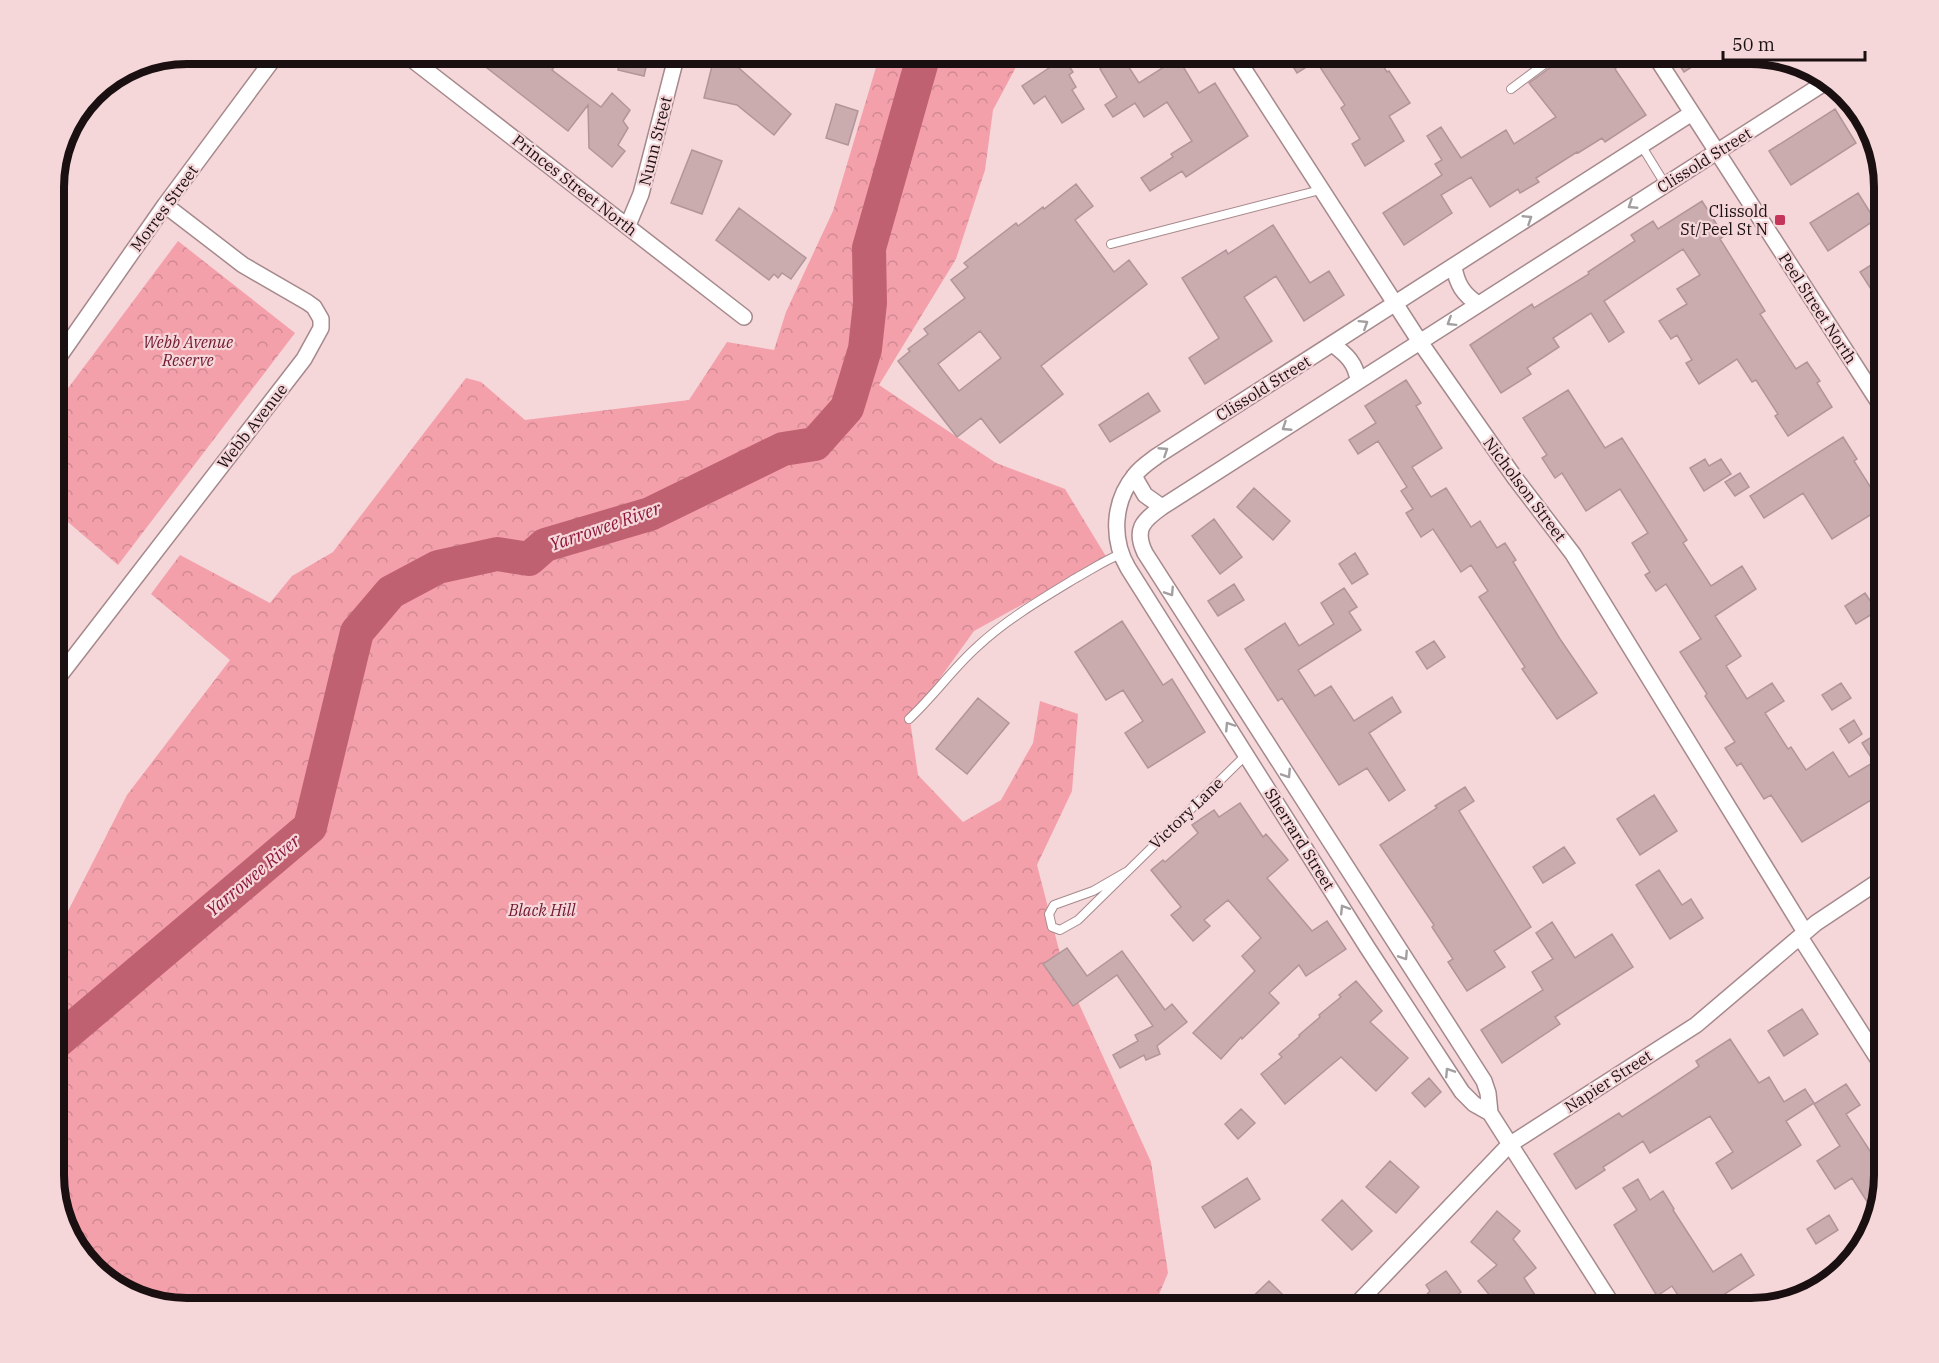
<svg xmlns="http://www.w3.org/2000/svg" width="1939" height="1363" font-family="'IBM Plex Serif',serif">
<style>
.park{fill:url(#park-crowns)}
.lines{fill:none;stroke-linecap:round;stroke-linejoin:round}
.river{stroke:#c06171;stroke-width:34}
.building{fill:#caacaf;stroke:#b29598;stroke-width:1.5;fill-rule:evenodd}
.lane-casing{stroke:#a6898c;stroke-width:10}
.street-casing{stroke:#a6898c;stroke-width:18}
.lane{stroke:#fff;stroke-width:8}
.street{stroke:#fff;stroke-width:15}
.oneway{stroke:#a39fa0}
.poi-dot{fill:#c43559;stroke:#f5d6d9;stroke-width:2}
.labels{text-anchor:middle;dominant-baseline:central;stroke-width:4.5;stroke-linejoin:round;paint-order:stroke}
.street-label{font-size:16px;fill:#1a0f11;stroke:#f5d6d9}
.poi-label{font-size:16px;fill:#1a0f11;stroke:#f5d6d9;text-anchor:end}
.park-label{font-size:16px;font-style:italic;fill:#70182f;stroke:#f5d6d9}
.water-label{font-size:18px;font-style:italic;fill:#8d1739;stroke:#f5d6d9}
.rim{fill:none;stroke:#1a0f11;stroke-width:8}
</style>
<defs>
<pattern id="park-crowns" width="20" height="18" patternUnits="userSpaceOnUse" patternTransform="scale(1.5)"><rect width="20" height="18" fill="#f4a0ab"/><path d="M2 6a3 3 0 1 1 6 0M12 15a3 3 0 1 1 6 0" fill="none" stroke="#d18992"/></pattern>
</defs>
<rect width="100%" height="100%" fill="#f5d6d9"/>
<!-- park -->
<path class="park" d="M880,54H1023L993,110L985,170L956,259L879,385L996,463L1065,489L1107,558L974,631L910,720L918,775L963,822L1001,800L1033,743L1040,701L1078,714L1072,791L1037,865L1065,973L1151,1162L1168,1273L1153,1309H188L107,1282L72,1242L54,1184V931L66,915L127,795L230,660L151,594L180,555L270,603L292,576L333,552L466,378L481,382L525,420L689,400L727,342L774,350L786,312L833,211Z
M178,241L295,333L118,565L54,510V407Z"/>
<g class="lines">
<!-- river -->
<path class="river" d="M54,1044L310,827L357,632L391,592L438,567L497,554L529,559L545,545L650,514L783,449L815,444L847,408L865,349L870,303L869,248L924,54"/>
</g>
<!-- building -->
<path class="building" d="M469,54H564L552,70L601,107L612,93L630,110L623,121L628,128L618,145L625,151L612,167L589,148L588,105L568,131Z
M622,54H649L644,76L618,70Z
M715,54H723L791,114L774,135L737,105L704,98Z
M1285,54H1375L1387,72L1389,71L1410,103L1389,116L1404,141L1365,166L1352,144L1360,139L1341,108L1345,105L1316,61L1297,73Z
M1564,54H1605L1616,68L1615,69L1646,115L1605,142L1602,138L1578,153L1577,152L1536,178L1539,182L1520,193L1518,189L1490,207L1471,177L1441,195L1452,213L1404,245L1383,213L1442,175L1435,164L1442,160L1427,136L1441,127L1461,158L1506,130L1514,144L1556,117L1529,83L1562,59Z
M1672,54H1712L1684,72Z
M1121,55L1139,83L1178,58L1199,93L1215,83L1248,136L1186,177L1182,171L1150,191L1141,178L1173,157L1171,154L1192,141L1167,102L1144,117L1135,103L1113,117L1105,105L1117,97L1100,69Z
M1064,58L1073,72L1069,75L1076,87L1072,90L1084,109L1062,123L1045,96L1034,104L1022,86Z
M836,104L858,111L848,145L826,138Z
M1835,109L1856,143L1791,185L1769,151Z
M692,150L722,161L702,214L671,203Z
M1076,184L1093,206L1075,220L1114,272L1129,260L1147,284L1041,366L1063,394L1000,443L981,418L957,437L898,361L910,351L908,349L928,334L924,329L965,298L951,280L968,267L964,263L1016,223L1018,226L1043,207L1044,209ZM980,331L1001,358L959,391L938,364Z
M1858,193L1875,220L1828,251L1810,223Z
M1702,201L1724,236L1720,239L1765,311L1760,314L1796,369L1807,362L1820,381L1817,383L1832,407L1788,436L1775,416L1778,414L1756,380L1752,382L1737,359L1699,384L1686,363L1692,360L1677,335L1671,339L1659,321L1687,304L1677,289L1700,275L1683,249L1604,301L1624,332L1609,342L1591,313L1553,338L1559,347L1527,368L1531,374L1501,393L1470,345L1532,304L1534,308L1589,274L1588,272L1635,241L1631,235L1653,221L1658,229Z
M739,208L806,258L791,279L782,273L778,278L774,274L769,280L716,240Z
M1273,225L1310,283L1329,271L1344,295L1304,321L1276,276L1244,297L1272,341L1205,384L1189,358L1219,338L1182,278L1226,250L1228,254Z
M1885,256V311L1860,272Z
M1406,380L1421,403L1416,406L1442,448L1412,467L1431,497L1446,488L1471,527L1480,521L1497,548L1505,543L1516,560L1513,562L1560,639L1597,693L1557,719L1522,669L1525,667L1479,597L1488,591L1471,565L1461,572L1433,529L1421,537L1406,513L1413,509L1401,491L1407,487L1378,441L1358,454L1349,440L1376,423L1365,406Z
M1568,390L1605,448L1622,438L1687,540L1683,543L1711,586L1742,566L1756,589L1715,616L1741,656L1726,666L1747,699L1772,683L1784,701L1765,713L1788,749L1791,747L1806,770L1833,752L1849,777L1874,762L1862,743L1875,735L1885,750V822L1871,800L1802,842L1771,795L1764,799L1741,763L1737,766L1725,748L1735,742L1705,696L1707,694L1680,652L1701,639L1666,584L1656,591L1645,575L1650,572L1632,543L1648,533L1620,489L1586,511L1562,473L1555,478L1542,458L1547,455L1523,418Z
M1148,393L1160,411L1110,442L1099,425Z
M1843,437L1857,459L1854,461L1883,507L1832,539L1803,493L1764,518L1750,496Z
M1705,459L1709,466L1721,459L1731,474L1704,491L1690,468Z
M1740,473L1749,487L1735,496L1725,482Z
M1254,488L1290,521L1273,540L1237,507Z
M1214,519L1242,557L1220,574L1192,536Z
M1355,553L1368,574L1352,584L1339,564Z
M1234,584L1244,600L1218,616L1208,601Z
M1344,588L1357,607L1349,612L1361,630L1298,670L1315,696L1331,686L1354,721L1392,697L1401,712L1369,733L1405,790L1389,801L1367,768L1339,785L1282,698L1278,701L1245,649L1285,623L1299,646L1334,624L1321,603Z
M1865,593L1877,611L1856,624L1845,606Z
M1122,621L1163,685L1172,679L1205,732L1148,768L1125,733L1143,721L1123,690L1106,700L1075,652Z
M1434,641L1445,657L1427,669L1416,652Z
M1841,683L1851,698L1832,710L1822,695Z
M978,698L1009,723L967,774L936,749Z
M1854,720L1862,734L1849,743L1840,729Z
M1465,787L1474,801L1459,811L1531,927L1494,951L1505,967L1467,991L1448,962L1453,959L1432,927L1434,925L1380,845L1437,808L1435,806Z
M1654,795L1677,831L1640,855L1617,819Z
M1240,803L1263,837L1266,834L1288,860L1267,878L1312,931L1327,921L1346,949L1306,976L1299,965L1269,993L1279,1003L1242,1039L1241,1037L1221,1059L1193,1033L1255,971L1242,956L1261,938L1228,900L1204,920L1210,926L1193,941L1171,915L1181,907L1151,870L1163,860L1165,862L1198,833L1192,825L1214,810L1219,817Z
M1564,847L1575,863L1543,883L1533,867Z
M1659,870L1682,905L1691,899L1703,918L1670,939L1636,885Z
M1552,922L1575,958L1612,934L1633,967L1555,1017L1560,1024L1502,1063L1481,1030L1543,990L1532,972L1553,959L1536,933Z
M1067,948L1087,976L1122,951L1165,1010L1172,1004L1187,1022L1157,1046L1160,1054L1146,1060L1144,1055L1120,1068L1113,1055L1138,1041L1135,1035L1153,1026L1117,975L1073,1006L1043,964Z
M1356,981L1382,1011L1370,1022L1408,1058L1376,1091L1341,1057L1285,1104L1261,1074L1282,1057L1279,1054L1300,1036L1299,1035L1320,1017L1319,1015L1341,997L1339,995Z
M1802,1009L1818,1034L1784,1056L1768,1031Z
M1730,1039L1759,1083L1769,1077L1784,1102L1805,1089L1814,1103L1786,1121L1801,1145L1732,1189L1716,1163L1733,1152L1710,1116L1650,1153L1643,1141L1603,1167L1605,1170L1576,1189L1554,1154L1619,1113L1622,1117L1659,1093L1699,1066L1696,1061Z
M1429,1078L1441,1092L1425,1107L1412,1093Z
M1846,1084L1860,1105L1846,1114L1885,1174L1873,1211L1852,1178L1835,1189L1817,1161L1840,1146L1814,1104Z
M1241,1109L1255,1123L1238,1139L1225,1124Z
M1390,1161L1419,1187L1396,1213L1366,1187Z
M1247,1178L1260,1199L1215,1228L1202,1207Z
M1638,1179L1650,1200L1663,1191L1674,1209L1673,1210L1713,1272L1741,1254L1754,1275L1720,1297L1728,1309H1687L1672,1286L1657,1296L1614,1225L1637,1210L1623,1188Z
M1342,1200L1372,1231L1352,1250L1322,1220Z
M1497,1211L1520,1231L1513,1239L1536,1268L1524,1278L1544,1309H1501L1478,1281L1497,1265L1471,1242Z
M1829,1215L1838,1230L1816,1244L1807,1229Z
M1446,1271L1461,1292L1437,1309H1413L1430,1291L1426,1285Z
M1269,1281L1289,1301L1281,1309H1240Z"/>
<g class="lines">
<!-- lane casing -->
<g class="lane-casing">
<path id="lane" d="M1511,89L1558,54
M1641,145L1665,184
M1111,244L1320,190
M909,719C934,696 953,668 978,646C1007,619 1043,598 1076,578C1091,570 1105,560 1121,554
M1126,872L1093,891L1054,905L1049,914L1052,927L1060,930L1078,920L1247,754"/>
</g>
<!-- street casing -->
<g class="street-casing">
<path id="street" d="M405,54L744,317
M1234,54L1420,342L1515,478L1573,554L1805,932
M1654,54L1885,412
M628,225L641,194L677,54
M1454,267C1457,284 1463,294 1478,304
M1332,344C1346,354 1356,363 1358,381
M54,364L165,205L277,54
M1134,476L1145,495L1162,507
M54,683L304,359L321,328V319L314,307L307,302L243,265L165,205
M1800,937L1885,1070
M1490,1113L1474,1104L1462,1092L1367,947L1128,568C1111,539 1113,501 1135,475C1141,467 1149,462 1157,456L1692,113
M1352,1309L1509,1145L1696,1025L1816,923L1885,877
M1615,1309L1490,1113L1488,1093L1484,1081L1145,553C1134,530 1142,521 1162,507L1829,80"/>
</g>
<!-- lane -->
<use href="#lane" class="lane"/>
<!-- street -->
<use href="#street" class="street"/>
</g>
<!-- one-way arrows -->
<defs><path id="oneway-chevron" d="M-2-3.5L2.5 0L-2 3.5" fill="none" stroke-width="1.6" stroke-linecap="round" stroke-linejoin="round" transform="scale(1.5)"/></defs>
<g class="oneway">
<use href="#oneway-chevron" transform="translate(1632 205) rotate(147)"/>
<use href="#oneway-chevron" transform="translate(1528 219) rotate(-33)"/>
<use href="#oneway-chevron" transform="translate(1451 322) rotate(148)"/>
<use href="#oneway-chevron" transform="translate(1364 324) rotate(-32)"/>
<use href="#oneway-chevron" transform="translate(1286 427) rotate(147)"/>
<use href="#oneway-chevron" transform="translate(1164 451) rotate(-33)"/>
<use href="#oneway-chevron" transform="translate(1170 592) rotate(57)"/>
<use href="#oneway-chevron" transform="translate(1229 726) rotate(-123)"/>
<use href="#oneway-chevron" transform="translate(1287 774) rotate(57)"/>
<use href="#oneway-chevron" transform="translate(1344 909) rotate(-122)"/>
<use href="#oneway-chevron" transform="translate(1404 956) rotate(57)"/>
<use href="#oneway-chevron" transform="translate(1449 1072) rotate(-123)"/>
</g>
<!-- markers -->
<rect class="poi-dot" x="1774" y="214" width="12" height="12" rx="3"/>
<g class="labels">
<!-- street labels -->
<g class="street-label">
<text transform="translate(655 141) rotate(-76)">Nunn Street</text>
<text transform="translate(1704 160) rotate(-32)">Clissold Street</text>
<text transform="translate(575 185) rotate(38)">Princes Street North</text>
<text transform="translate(164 208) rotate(-54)">Morres Street</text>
<text transform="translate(1818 308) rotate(57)">Peel Street North</text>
<text transform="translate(1263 388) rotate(-32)">Clissold Street</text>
<text transform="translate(252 426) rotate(-52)">Webb Avenue</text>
<text transform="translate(1525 489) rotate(53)">Nicholson Street</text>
<text transform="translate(1186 813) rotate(-44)">Victory Lane</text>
<text transform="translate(1300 839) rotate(58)">Sherrard Street</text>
<text transform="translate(1608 1081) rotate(-33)">Napier Street</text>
</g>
<!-- poi labels -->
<g class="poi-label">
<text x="1768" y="211">Clissold<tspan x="1768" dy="18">St/Peel St N</tspan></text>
</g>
<!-- park labels -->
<g class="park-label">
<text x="188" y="342">Webb Avenue<tspan x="188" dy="18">Reserve</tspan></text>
<text x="542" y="910">Black Hill</text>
</g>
<!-- water labels -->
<g class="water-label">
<text transform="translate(605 526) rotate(-19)">Yarrowee River</text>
<text transform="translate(253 875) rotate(-40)">Yarrowee River</text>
</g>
</g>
<!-- crop -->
<path d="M0 0H1939V1363H0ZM187 64H1751A123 123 0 0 1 1874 187V1175A123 123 0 0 1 1751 1298H187A123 123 0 0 1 64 1175V187A123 123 0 0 1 187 64Z" fill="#f5d6d9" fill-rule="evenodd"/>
<path class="rim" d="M187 64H1751A123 123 0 0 1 1874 187V1175A123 123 0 0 1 1751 1298H187A123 123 0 0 1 64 1175V187A123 123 0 0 1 187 64Z"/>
<!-- scale -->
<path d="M1723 51v9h142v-9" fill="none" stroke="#1a0f11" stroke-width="3"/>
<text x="1732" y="51" font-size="18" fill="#1a0f11" stroke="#f5d6d9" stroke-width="4.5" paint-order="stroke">50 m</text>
</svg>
